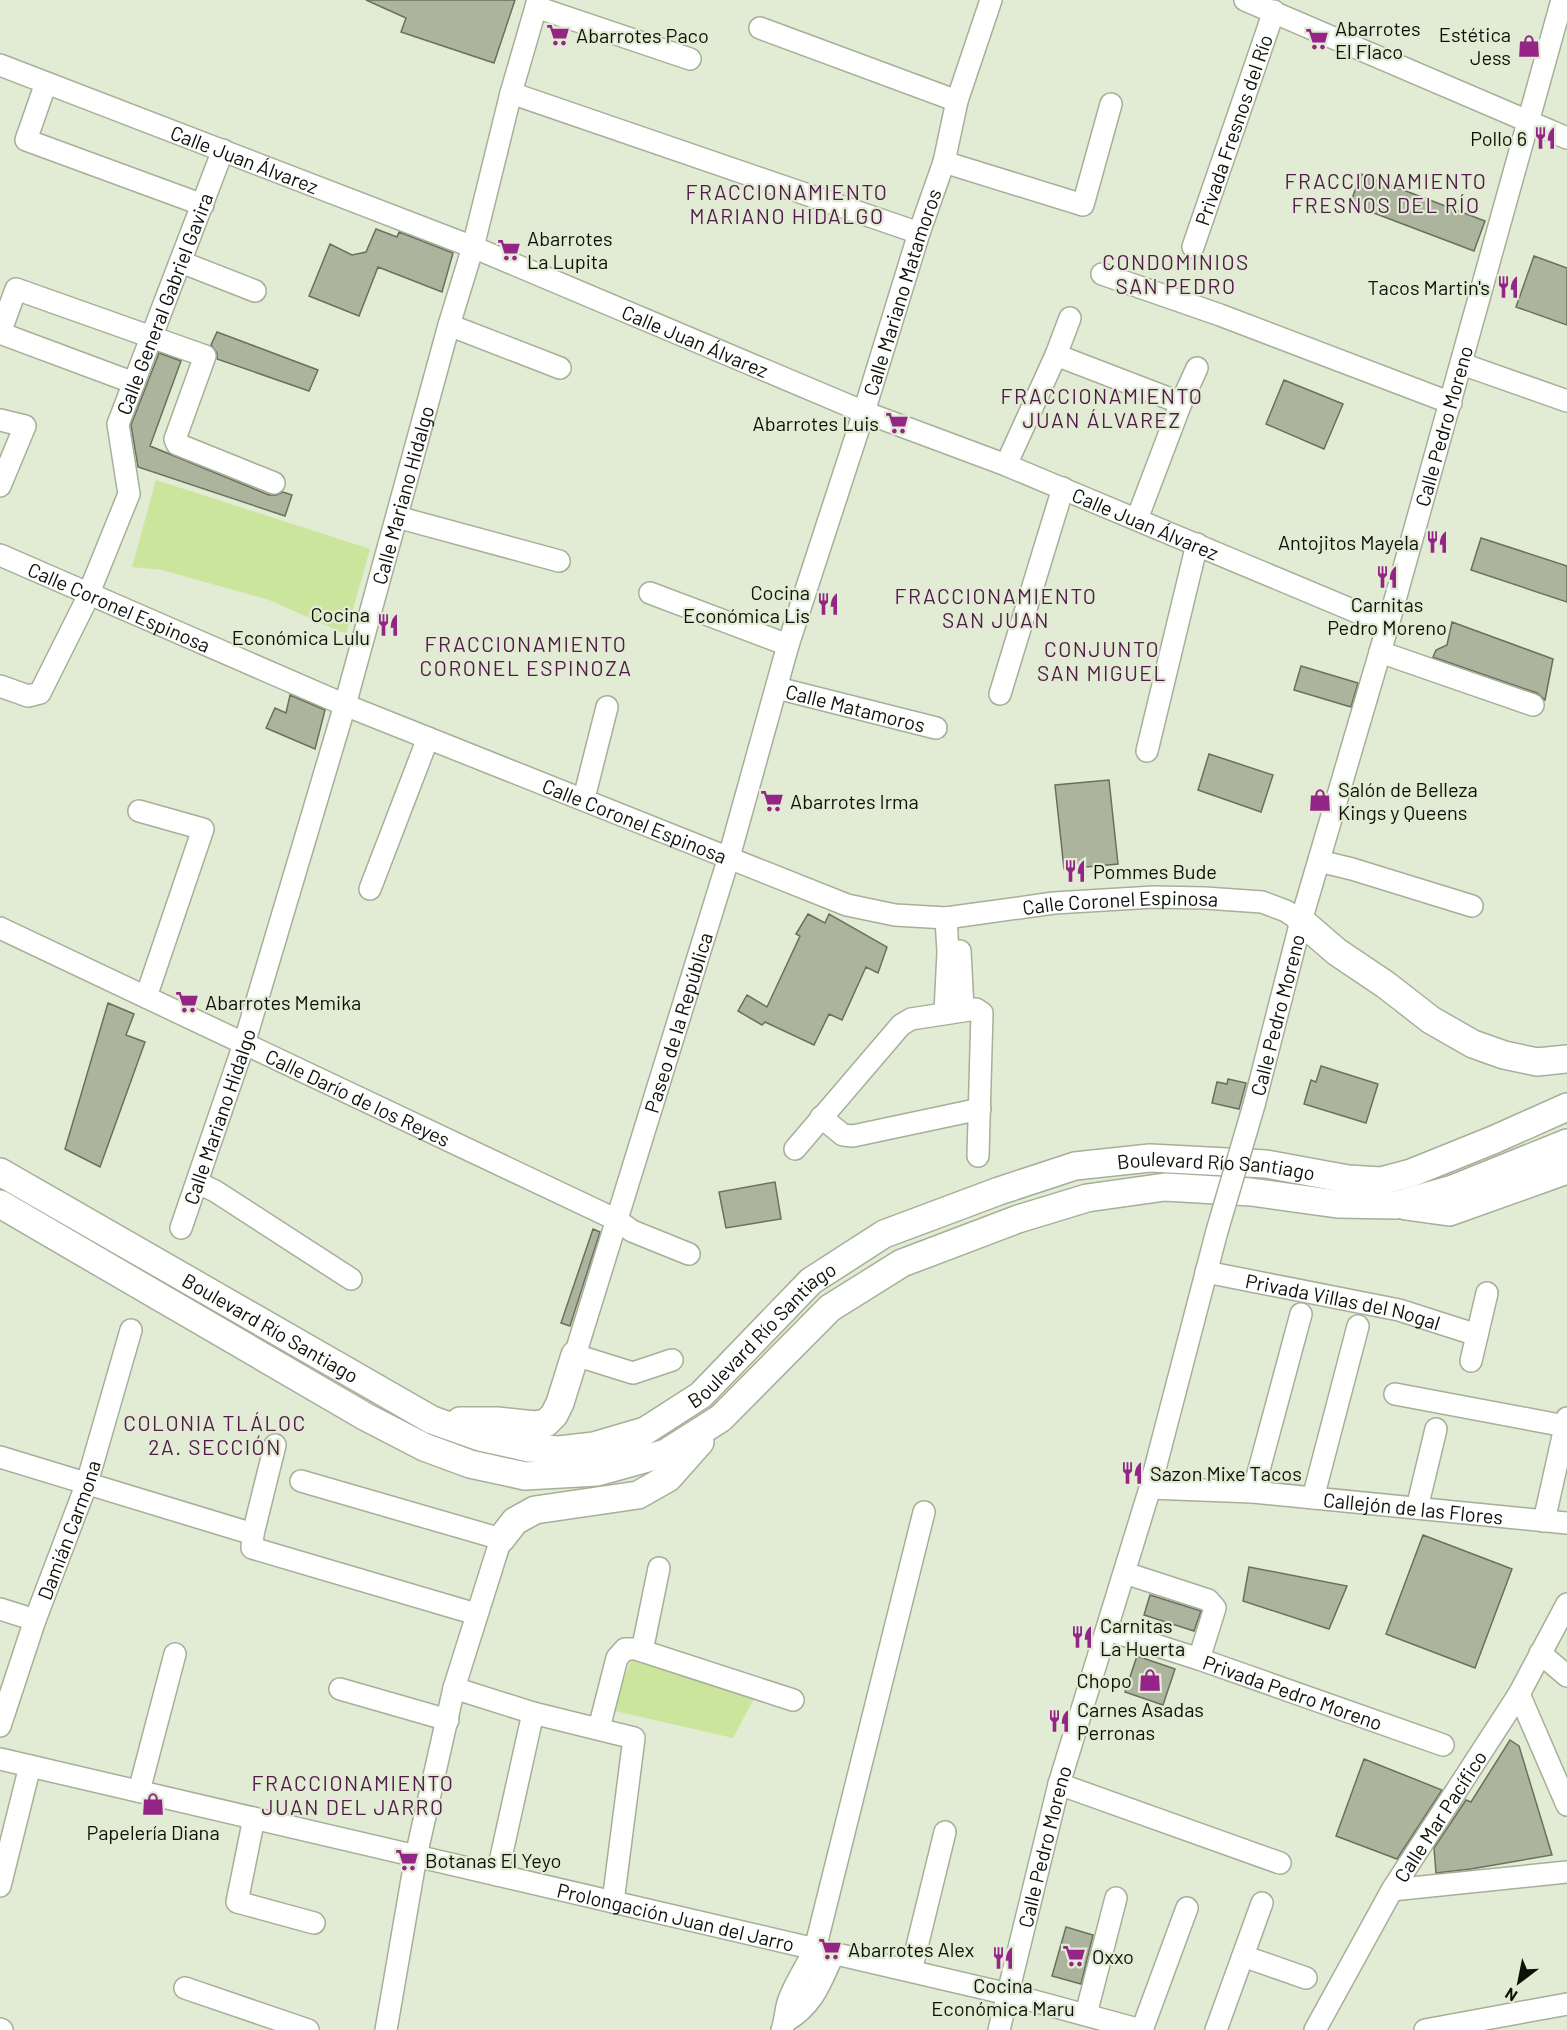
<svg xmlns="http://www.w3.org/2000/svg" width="1567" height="2030" font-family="Barlow,sans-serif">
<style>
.green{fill:#cce59c}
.building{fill:#acb49d;stroke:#69715c;stroke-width:1.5}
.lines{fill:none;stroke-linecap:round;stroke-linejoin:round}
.minor-casing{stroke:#a6af98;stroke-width:24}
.major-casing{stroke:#a6af98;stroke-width:30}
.minor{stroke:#fff;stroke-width:21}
.major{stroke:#fff;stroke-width:27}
.minor-bridge-casing{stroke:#a6af98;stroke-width:24;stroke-linecap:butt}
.minor-bridge{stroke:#fff;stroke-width:21}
.labels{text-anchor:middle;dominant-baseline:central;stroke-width:4.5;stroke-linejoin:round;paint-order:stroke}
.poi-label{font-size:20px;fill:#0e1109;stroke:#e2ebd3;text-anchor:start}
.street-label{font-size:20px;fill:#0e1109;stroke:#e2ebd3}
.neighbourhood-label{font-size:21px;letter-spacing:1.5px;fill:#511c49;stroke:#e2ebd3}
</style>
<rect width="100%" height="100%" fill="#e2ebd3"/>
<!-- green -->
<path class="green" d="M156,480L370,549L346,634L269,600L162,570L132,567Z
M636,1649L759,1689L733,1738L611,1710Z"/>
<!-- building -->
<path class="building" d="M366,0H515L494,63L401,32L406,18Z
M1361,174L1485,221L1474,251L1350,204Z
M376,229L397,237L399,232L453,253L442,292L378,267L359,316L309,296L330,244L352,255L366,252Z
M1534,256L1567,268V325L1516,307Z
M217,332L318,370L309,391L217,359V353L211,345Z
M159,353L181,361L150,446L269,495H276L283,492L292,495L285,516L138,467L131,425Z
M1284,380L1343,404L1324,449L1266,424Z
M1481,538L1567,566V602L1471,570Z
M1452,622L1553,659L1545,700L1537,693L1433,657L1436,650L1447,645Z
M1301,666L1358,683L1351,707L1294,690Z
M290,695L325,710L315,749L266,728L275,708L286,713Z
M1209,754L1273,775L1261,812L1198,790Z
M1109,780L1118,864L1064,869L1055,785Z
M808,914L825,923L829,914L887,947L878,973L866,967L842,1020L829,1014L814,1045L765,1022L762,1025L738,1011L747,995L767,1007L800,936L796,934Z
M108,1003L134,1014L126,1035L145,1042L100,1167L65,1149Z
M1321,1066L1378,1084L1366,1123L1304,1104L1311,1080L1316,1082Z
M1228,1079L1246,1083L1239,1109L1212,1103L1217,1082L1227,1084Z
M775,1182L781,1219L726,1228L719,1192Z
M593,1229L600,1232L570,1326L561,1323Z
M1423,1535L1512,1569L1475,1668L1386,1634Z
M1249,1567L1347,1586L1329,1629L1243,1601Z
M1150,1595L1201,1611L1194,1631L1144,1615Z
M1137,1656L1175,1669L1163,1705L1125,1692Z
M1510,1740L1519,1746L1552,1855L1471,1869L1436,1873L1434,1848L1466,1800L1471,1802Z
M1364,1759L1442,1790L1397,1859L1336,1836Z
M1066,1927L1093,1935L1081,1984L1052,1976Z"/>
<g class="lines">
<!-- minor casing -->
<g class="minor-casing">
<g id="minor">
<path d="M1245,0L1567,138"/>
<path d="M536,7L690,59"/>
<path d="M760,28L957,101"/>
<path id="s1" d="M0,65L473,247L864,412L1006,465L1388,625"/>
<path d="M46,83L26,140L203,205"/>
<path d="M511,93L919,233"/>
<path d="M944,162L1083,205L1111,104"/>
<path id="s2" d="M1193,247L1274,11"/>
<path d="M181,262L255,291"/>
<path d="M1102,274L1220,315L1451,403"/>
<path d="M449,325L560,368"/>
<path d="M0,333L16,289L205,356L175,439L177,444L274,483"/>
<path d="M0,333L134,383"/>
<path d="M1056,355L1181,403"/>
<path d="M1462,364L1567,401"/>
<path d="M0,420L25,426L0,486"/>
<path d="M1006,465L1056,355L1070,318"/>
<path d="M397,517L559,561"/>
<path d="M1137,519L1181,403L1197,368"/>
<path id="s3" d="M0,555L345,705L847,905L895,915L946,918L1054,903L1154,897L1205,898L1262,902L1286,911L1301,921"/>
<path d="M650,593L788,645"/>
<path d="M1380,652L1533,705"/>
<path id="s4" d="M0,686L28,696L40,693L84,605L129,494L118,424L223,150"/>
<path id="s5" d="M777,688L936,728"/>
<path d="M1000,694L1063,488"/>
<path d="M1147,751L1197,544"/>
<path d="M584,798L607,707"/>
<path d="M139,811L203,829L146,997"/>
<path d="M1319,861L1352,869L1472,906"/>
<path d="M370,889L428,738"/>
<path id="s6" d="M0,928L617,1220L632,1231L689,1254"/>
<path d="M960,951L963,1009"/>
<path d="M945,1012L948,952L946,918"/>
<path id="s7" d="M1254,1105L1301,921L1388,625L1562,0"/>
<path d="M821,1117L843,1135L853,1136L980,1109"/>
<path d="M795,1149L901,1025L911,1019L976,1009L982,1013L978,1156"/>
<path d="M198,1183L215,1191L351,1279"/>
<path id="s8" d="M181,1228L244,1044L345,705L449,325L473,247L511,93L538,0"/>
<path id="s9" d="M1206,1272L1399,1310L1477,1335"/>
<path id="s10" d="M672,1360L633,1373L575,1355L729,857L788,645L864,412L919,233L944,162L957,101L991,0"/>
<path d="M1471,1361L1487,1293"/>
<path d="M1395,1394L1565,1426"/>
<path d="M275,1445L253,1534L252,1548L476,1614"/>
<path d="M0,1457L253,1534"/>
<path d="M301,1481L501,1539L454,1688L416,1856L386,2030"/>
<path id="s11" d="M1150,1488L1253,1492L1567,1523"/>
<path d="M1253,1492L1301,1314"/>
<path d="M1313,1498L1358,1326"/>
<path d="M1417,1508L1436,1429"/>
<path d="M1544,1521L1567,1418"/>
<path d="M1125,1573L1208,1600L1215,1608L1199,1659"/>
<path d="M0,1609L35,1620"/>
<path id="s12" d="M1108,1630L1199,1659L1443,1745"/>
<path d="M642,1651L659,1568"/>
<path d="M1540,1653L1567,1676"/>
<path d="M454,1688L533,1713L634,1738L613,1902"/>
<path d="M340,1689L448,1720"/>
<path d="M1519,1694L1567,1805"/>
<path id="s13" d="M0,1726L35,1620L87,1483L131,1330"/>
<path d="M599,1728L617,1658L625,1649H636L793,1700"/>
<path id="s14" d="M0,1759L1008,1994L1141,2030"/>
<path d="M1059,1784L1280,1863"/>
<path d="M139,1791L175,1654"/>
<path d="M254,1818L237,1902L314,1923"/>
<path d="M497,1875L533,1713"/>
<path d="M0,1886L30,1766"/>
<path d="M1392,1890L1567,1872"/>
<path d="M1243,1956L1306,1978"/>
<path d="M911,1971L945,1832"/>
<path d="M185,1988L308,2030"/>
<path d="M1086,2014L1116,1898"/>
<path d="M786,2021C814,2005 821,1981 834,1953"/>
<path d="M0,2029L2,2030"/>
<path d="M782,2030C786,2019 785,2008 790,1997C797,1980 807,1965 815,1949L924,1512"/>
<path id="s15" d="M999,2030L1059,1784L1150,1488L1217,1231"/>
<path d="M1142,2030L1187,1908"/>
<path d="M1216,2030L1262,1903"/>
<path id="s16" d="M1315,2030L1392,1890L1519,1694L1567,1604"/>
<path d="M1425,2030L1567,2004"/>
</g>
</g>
<!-- major casing -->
<g class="major-casing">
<g id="major">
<path d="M1301,921L1337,952L1386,985L1431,1020L1473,1044L1504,1055L1537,1062L1567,1059"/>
<path id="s17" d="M0,1172L432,1420L480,1437L529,1448L559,1450L594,1446L645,1431L701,1395L811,1281L884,1234L999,1191L1075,1166L1150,1158L1266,1164L1348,1179L1381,1181L1411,1173L1493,1140L1567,1107"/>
<path d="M0,1204L366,1417L424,1447L470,1464L525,1476L597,1472L666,1453L721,1418L830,1308L902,1263L1018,1219L1087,1198L1165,1187L1251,1192L1337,1204L1396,1205L1453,1189L1567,1143"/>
<path d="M1406,1206L1449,1212L1567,1170"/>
<path d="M460,1421H497L535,1425L546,1423L554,1415L560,1403L575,1355"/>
<path d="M501,1539L515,1521L535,1510L638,1495L668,1478L700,1442"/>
</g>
</g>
<!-- minor -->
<use href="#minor" class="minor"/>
<!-- major -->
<use href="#major" class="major"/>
<!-- minor-bridge casing -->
<g class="minor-bridge-casing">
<path id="minor-bridge" d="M1217,1231L1254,1105"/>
</g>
<!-- minor-bridge -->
<use href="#minor-bridge" class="minor-bridge"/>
</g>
<!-- icons -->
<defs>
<g id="supermarket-bare" transform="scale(1.8)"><path d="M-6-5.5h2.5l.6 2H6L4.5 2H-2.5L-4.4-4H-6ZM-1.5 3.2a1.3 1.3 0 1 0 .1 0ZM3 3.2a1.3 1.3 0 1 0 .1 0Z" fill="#942586" stroke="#e2ebd3" stroke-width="2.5" paint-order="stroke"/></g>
<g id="shop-bare" transform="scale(1.8)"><path d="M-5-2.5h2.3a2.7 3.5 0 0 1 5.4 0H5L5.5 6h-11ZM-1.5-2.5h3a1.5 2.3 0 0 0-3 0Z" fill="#942586" stroke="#e2ebd3" stroke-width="2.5" paint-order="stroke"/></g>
<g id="restaurant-bare" transform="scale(1.8)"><path d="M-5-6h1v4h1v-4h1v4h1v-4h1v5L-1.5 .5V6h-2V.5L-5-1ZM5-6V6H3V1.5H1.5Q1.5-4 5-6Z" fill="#942586" stroke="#e2ebd3" stroke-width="2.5" paint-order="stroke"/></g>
</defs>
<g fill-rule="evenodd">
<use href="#supermarket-bare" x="558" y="35"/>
<use href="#supermarket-bare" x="1317" y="39"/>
<use href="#shop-bare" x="1529" y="46"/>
<use href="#restaurant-bare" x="1545" y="138"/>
<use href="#supermarket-bare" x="509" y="250"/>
<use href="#restaurant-bare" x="1508" y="287"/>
<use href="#supermarket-bare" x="897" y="423"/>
<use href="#restaurant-bare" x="1437" y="542"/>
<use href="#restaurant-bare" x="1387" y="577"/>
<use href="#restaurant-bare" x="828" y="604"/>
<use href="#restaurant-bare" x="388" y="625"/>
<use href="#shop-bare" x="1320" y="800"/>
<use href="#supermarket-bare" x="772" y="801"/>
<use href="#restaurant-bare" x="1075" y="871"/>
<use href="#supermarket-bare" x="187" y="1002"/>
<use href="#restaurant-bare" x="1132" y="1473"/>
<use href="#restaurant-bare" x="1082" y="1637"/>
<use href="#shop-bare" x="1150" y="1680"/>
<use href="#restaurant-bare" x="1059" y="1721"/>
<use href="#shop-bare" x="153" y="1804"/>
<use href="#supermarket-bare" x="407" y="1860"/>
<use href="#supermarket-bare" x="830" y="1949"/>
<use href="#supermarket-bare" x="1074" y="1956"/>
<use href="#restaurant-bare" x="1003" y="1958"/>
</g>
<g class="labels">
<!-- poi labels -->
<g class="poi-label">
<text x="1335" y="28">Abarrotes<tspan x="1335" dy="23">El Flaco</tspan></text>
<text x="1511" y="34" text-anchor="end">Estética<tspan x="1511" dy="23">Jess</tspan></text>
<text x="576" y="35">Abarrotes Paco</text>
<text x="1527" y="138" text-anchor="end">Pollo 6</text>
<text x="527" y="238">Abarrotes<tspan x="527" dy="23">La Lupita</tspan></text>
<text x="1490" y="287" text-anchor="end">Tacos Martin's</text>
<text x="879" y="423" text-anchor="end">Abarrotes Luis</text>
<text x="1419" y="542" text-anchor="end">Antojitos Mayela</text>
<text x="810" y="592" text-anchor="end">Cocina<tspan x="810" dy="23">Económica Lis</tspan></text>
<text x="1387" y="604" text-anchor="middle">Carnitas<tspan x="1387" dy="23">Pedro Moreno</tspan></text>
<text x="370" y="614" text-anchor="end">Cocina<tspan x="370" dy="23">Económica Lulu</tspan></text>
<text x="1338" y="789">Salón de Belleza<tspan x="1338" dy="23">Kings y Queens</tspan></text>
<text x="790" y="801">Abarrotes Irma</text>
<text x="1093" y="871">Pommes Bude</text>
<text x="205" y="1002">Abarrotes Memika</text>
<text x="1150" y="1473">Sazon Mixe Tacos</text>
<text x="1100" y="1625">Carnitas<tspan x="1100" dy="23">La Huerta</tspan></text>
<text x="1132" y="1680" text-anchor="end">Chopo</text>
<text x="1077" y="1709">Carnes Asadas<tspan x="1077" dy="23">Perronas</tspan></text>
<text x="153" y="1832" text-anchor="middle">Papelería Diana</text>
<text x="425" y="1860">Botanas El Yeyo</text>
<text x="848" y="1949">Abarrotes Alex</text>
<text x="1092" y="1956">Oxxo</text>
<text x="1003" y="1985" text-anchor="middle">Cocina<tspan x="1003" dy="23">Económica Maru</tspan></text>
</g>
<!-- street labels -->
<g class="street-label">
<text stroke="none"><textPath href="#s2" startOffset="124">Privada Fresnos del Río</textPath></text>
<text stroke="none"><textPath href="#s1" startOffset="262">Calle Juan Álvarez</textPath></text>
<text stroke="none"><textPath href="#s10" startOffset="1214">Calle Mariano Matamoros</textPath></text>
<text stroke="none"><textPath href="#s4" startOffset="460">Calle General Gabriel Gavira</textPath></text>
<text stroke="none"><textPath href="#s1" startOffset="748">Calle Juan Álvarez</textPath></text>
<text stroke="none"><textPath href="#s7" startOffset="705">Calle Pedro Moreno</textPath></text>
<text stroke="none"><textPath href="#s8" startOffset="766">Calle Mariano Hidalgo</textPath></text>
<text stroke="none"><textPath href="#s1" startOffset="1234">Calle Juan Álvarez</textPath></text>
<text stroke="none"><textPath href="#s3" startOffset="130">Calle Coronel Espinosa</textPath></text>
<text stroke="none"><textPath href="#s5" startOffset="81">Calle Matamoros</textPath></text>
<text stroke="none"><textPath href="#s3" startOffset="688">Calle Coronel Espinosa</textPath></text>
<text stroke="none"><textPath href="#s3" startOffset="1192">Calle Coronel Espinosa</textPath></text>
<text stroke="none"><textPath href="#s7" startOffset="93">Calle Pedro Moreno</textPath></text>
<text stroke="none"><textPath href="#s10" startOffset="450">Paseo de la República</textPath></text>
<text stroke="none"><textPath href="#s6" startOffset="396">Calle Darío de los Reyes</textPath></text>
<text stroke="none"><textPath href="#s8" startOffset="118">Calle Mariano Hidalgo</textPath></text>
<text stroke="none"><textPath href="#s17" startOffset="1374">Boulevard Río Santiago</textPath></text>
<text stroke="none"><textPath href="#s9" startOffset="140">Privada Villas del Nogal</textPath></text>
<text stroke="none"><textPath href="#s17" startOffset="312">Boulevard Río Santiago</textPath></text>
<text stroke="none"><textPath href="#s17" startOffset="870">Boulevard Río Santiago</textPath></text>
<text stroke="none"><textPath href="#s11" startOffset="264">Callejón de las Flores</textPath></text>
<text stroke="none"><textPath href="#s13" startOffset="208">Damián Carmona</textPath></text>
<text stroke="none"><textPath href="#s12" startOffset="195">Privada Pedro Moreno</textPath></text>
<text stroke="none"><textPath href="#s16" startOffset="248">Calle Mar Pacífico</textPath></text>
<text stroke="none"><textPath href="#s15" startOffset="189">Calle Pedro Moreno</textPath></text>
<text stroke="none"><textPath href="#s14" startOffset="694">Prolongación Juan del Jarro</textPath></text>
</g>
<!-- neighbourhood labels -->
<g class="neighbourhood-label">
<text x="1386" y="180">FRACCIONAMIENTO<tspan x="1386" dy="24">FRESNOS DEL RÍO</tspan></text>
<text x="787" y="191">FRACCIONAMIENTO<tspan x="787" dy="24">MARIANO HIDALGO</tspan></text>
<text x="1176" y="261">CONDOMINIOS<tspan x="1176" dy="24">SAN PEDRO</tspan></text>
<text x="1102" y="395">FRACCIONAMIENTO<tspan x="1102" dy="24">JUAN ÁLVAREZ</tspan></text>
<text x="996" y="595">FRACCIONAMIENTO<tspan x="996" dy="24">SAN JUAN</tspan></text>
<text x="526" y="643">FRACCIONAMIENTO<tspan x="526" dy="24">CORONEL ESPINOZA</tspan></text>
<text x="1102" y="648">CONJUNTO<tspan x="1102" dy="24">SAN MIGUEL</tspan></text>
<text x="215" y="1422">COLONIA TLÁLOC<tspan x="215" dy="24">2A. SECCIÓN</tspan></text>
<text x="353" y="1782">FRACCIONAMIENTO<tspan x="353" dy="24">JUAN DEL JARRO</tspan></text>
</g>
</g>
<!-- north arrow -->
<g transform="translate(1519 1982) rotate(212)" stroke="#e2ebd3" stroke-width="4.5" paint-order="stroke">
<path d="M0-4.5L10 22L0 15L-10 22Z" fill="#0e1109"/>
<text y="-9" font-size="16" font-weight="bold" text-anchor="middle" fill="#0e1109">N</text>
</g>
</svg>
